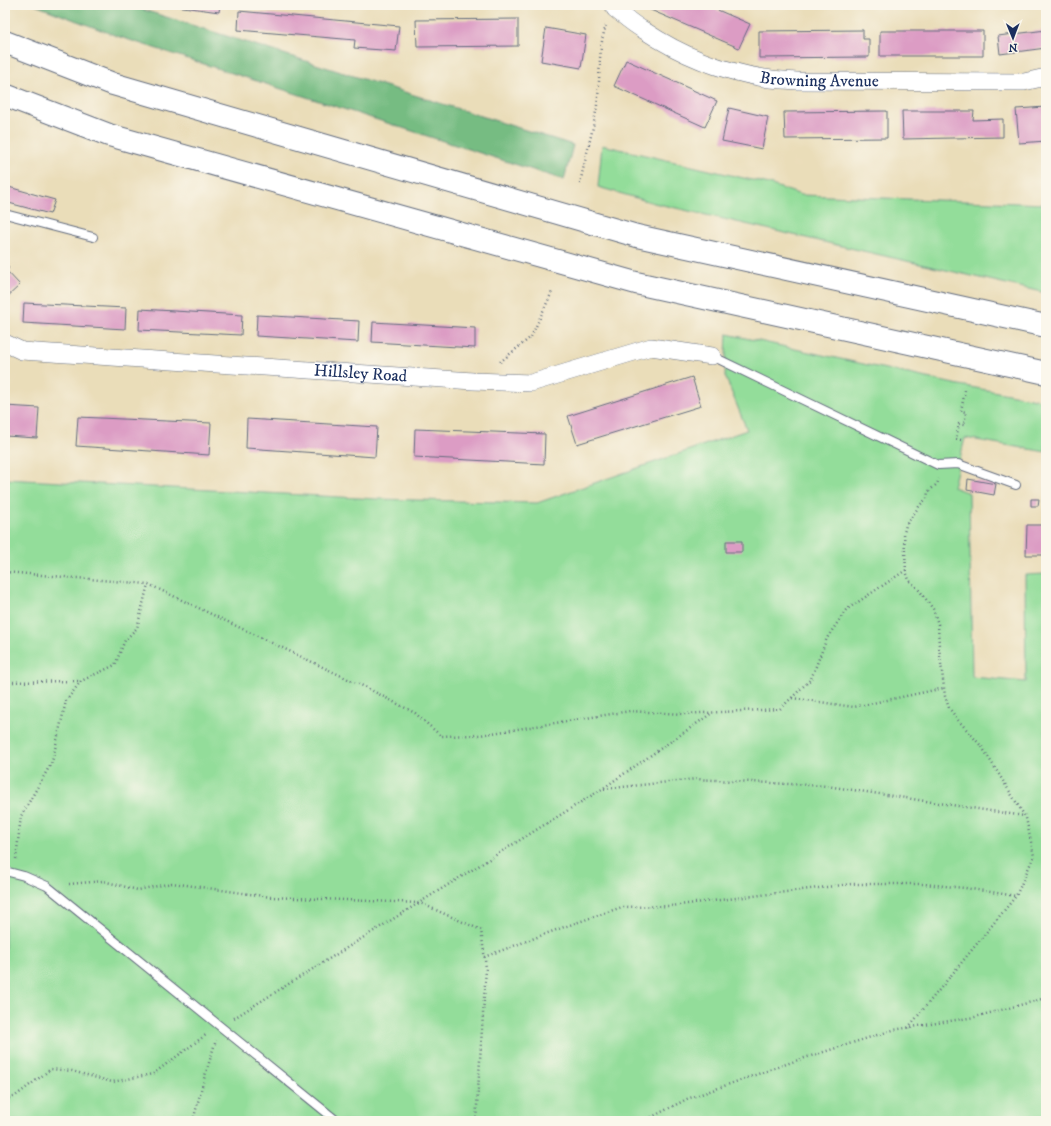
<svg xmlns="http://www.w3.org/2000/svg" width="1051" height="1126" font-family="'IM FELL DW Pica',serif">
<style>
.green{fill:#93dd9a;stroke:#57867c}
.forest{fill:#76bc82;stroke:#487670}
.building{fill:#dc9cc4}
.lines{fill:none;stroke-linecap:round;stroke-linejoin:round}
.service-casing{stroke:#636c7e;stroke-width:10}
.minor-casing{stroke:#636c7e;stroke-width:18}
.motorway-casing{stroke:#636c7e;stroke-width:24}
.path{stroke:#636c7e;stroke-width:2.5;stroke-dasharray:1 3;stroke-linecap:butt}
.service{stroke:#fff;stroke-width:8}
.minor{stroke:#fff;stroke-width:17}
.motorway{stroke:#fff;stroke-width:22}
.labels{text-anchor:middle;dominant-baseline:central;stroke-width:3;stroke-linejoin:round;paint-order:stroke}
.street-label{font-size:17px;fill:#1b2f5e;stroke:#fbf7ec}
</style>
<rect width="100%" height="100%" fill="#fbf7ec"/>
<filter id="ink" filterUnits="userSpaceOnUse"><feTurbulence type="fractalNoise" baseFrequency=".025" numOctaves="2"/><feDisplacementMap in="SourceGraphic" scale="8" xChannelSelector="R" yChannelSelector="G"/><feConvolveMatrix kernelMatrix="1 2 1 2 8 2 1 2 1" color-interpolation-filters="sRGB"/></filter>
<filter id="wash" filterUnits="userSpaceOnUse"><feTurbulence type="fractalNoise" baseFrequency=".012" numOctaves="4" result="noise"/><feDisplacementMap in="SourceGraphic" scale="16" xChannelSelector="R" yChannelSelector="G"/><feGaussianBlur stdDeviation="0.9" result="paint"/><feColorMatrix in="noise" values="0 0 0 0 0 0 0 0 0 0 0 0 0 0 0 0 0 1.4 0 .05"/><feComposite in="paint" operator="in"/></filter>
<g filter="url(#wash)">
<rect width="100%" height="100%" fill="#eaddb9"/>
<!-- green -->
<path class="green" d="M602,145L769,184L801,195L1046,204V293L654,203L598,187Z
M727,334L954,384L1046,401V452L965,438L953,487L969,493L972,677L1026,682L1025,575L1046,574V1121H5V479L377,499L537,503L747,430L725,376Z"/>
<!-- forest -->
<path class="forest" d="M35,5H128L573,145L564,180L117,36Z"/>
<g id="blocks">
<!-- building -->
<path class="building" d="M169,5H220L219,12Z
M648,5H706L750,24L739,48L646,8Z
M239,11L399,26L396,51L354,48L355,40L238,30Z
M518,19V46L417,47L416,20Z
M546,28L586,35L581,68L541,61Z
M863,30V39H869V57L759,58V31Z
M1046,30V48L1000,54L998,36Z
M880,31H983V56H880Z
M626,60L717,101L705,127L614,86Z
M1046,107V141L1019,143L1016,109Z
M729,108L768,117L762,149L722,141Z
M887,111V138L785,139L784,112Z
M902,111H974L973,120L1003,119V137L903,139Z
M5,186L55,200L50,214L5,202Z
M5,264L9,268L6,270L20,285L5,299Z
M24,303L126,308L125,329L23,323Z
M140,309L242,315L241,335L139,330Z
M257,315L359,321L358,342L256,336Z
M373,322L475,328V348L372,342Z
M692,377L701,406L577,444L568,416Z
M5,406L39,408L37,438L5,436Z
M78,417L211,423L209,455L76,446Z
M247,419L377,427L375,457L246,448Z
M415,429L545,434L544,464L414,457Z
M968,479L996,484L994,495L967,490Z
M1031,499H1039L1038,506H1031Z
M1027,525H1046V555H1026Z
M726,541H742V552H726Z"/>
</g>
</g>
<g filter="url(#ink)">
<use href="#blocks" fill-opacity="0" stroke="#636c7e" stroke-width="1"/>
<g class="lines">
<!-- service casing -->
<g class="service-casing">
<path id="service" d="M5,214L93,237
M712,356L938,465L958,464L1016,485
M5,871L24,876L47,886L337,1121"/>
</g>
<!-- minor casing -->
<g class="minor-casing">
<g id="minor">
<path id="s1" d="M613,5L615,9C625,17 634,25 645,31C681,55 721,71 764,78C775,80 787,80 798,81L1024,82L1046,77"/>
<path id="s2" d="M5,343L22,351L473,381L531,383L651,347L712,356"/>
</g>
</g>
<!-- motorway casing -->
<g class="motorway-casing">
<path id="motorway" d="M5,42L113,84L637,236L1046,326
M5,95L109,135L636,283L1046,373"/>
</g>
<!-- path -->
<path class="path" d="M580,184C585,158 593,132 597,105C601,79 597,51 606,26
M500,362L531,337L552,292
M961,440L956,439L959,424L964,425L966,412L961,411L965,390
M5,572L148,584L369,689L415,713L441,736L480,735L630,711L683,714L780,709L811,679L827,638L846,610L906,570
M5,682L81,681
M792,698L854,707L944,688
M604,789L696,779L827,786L1024,816
M16,859L21,816L52,762L66,701L81,681L115,665L125,640L137,628L148,584
M69,884L103,881L138,890L172,883L271,897L420,903L481,930L486,968L476,1121
M484,957L564,927L622,907L671,906L851,884H924L965,888L1016,896
M234,1018L602,789L712,713
M908,1028L1016,896L1034,856L1026,818L982,747L958,720L949,708L945,696L939,647L938,624L933,609L920,591L909,580L906,571L904,533L906,525L920,505L927,498L928,492L937,484L939,479
M5,1099L14,1097L51,1069L72,1071L112,1082L153,1074L207,1034
M1046,1109V1110
M193,1121L204,1079L216,1040
M644,1121L687,1099L792,1062L893,1030L975,1017L1046,998"/>
<!-- service -->
<use href="#service" class="service"/>
<!-- minor -->
<use href="#minor" class="minor"/>
<!-- motorway -->
<use href="#motorway" class="motorway"/>
</g>
</g>
<g class="labels">
<!-- street labels -->
<g class="street-label">
<text stroke="none"><textPath href="#s1" startOffset="226">Browning Avenue</textPath></text>
<text stroke="none"><textPath href="#s2" startOffset="358">Hillsley Road</textPath></text>
</g>
</g>
<!-- margin -->
<rect width="1051" height="1126" fill="none" stroke="#fbf7ec" stroke-width="20"/>
<!-- north arrow -->
<g transform="translate(1013 38) rotate(179)" stroke="#fbf7ec" stroke-width="3" paint-order="stroke">
<path d="M0-3L7 15L0 10L-7 15Z" fill="#1b2f5e"/>
<text y="-6" font-size="11" font-weight="bold" text-anchor="middle" fill="#1b2f5e">N</text>
</g>
</svg>
